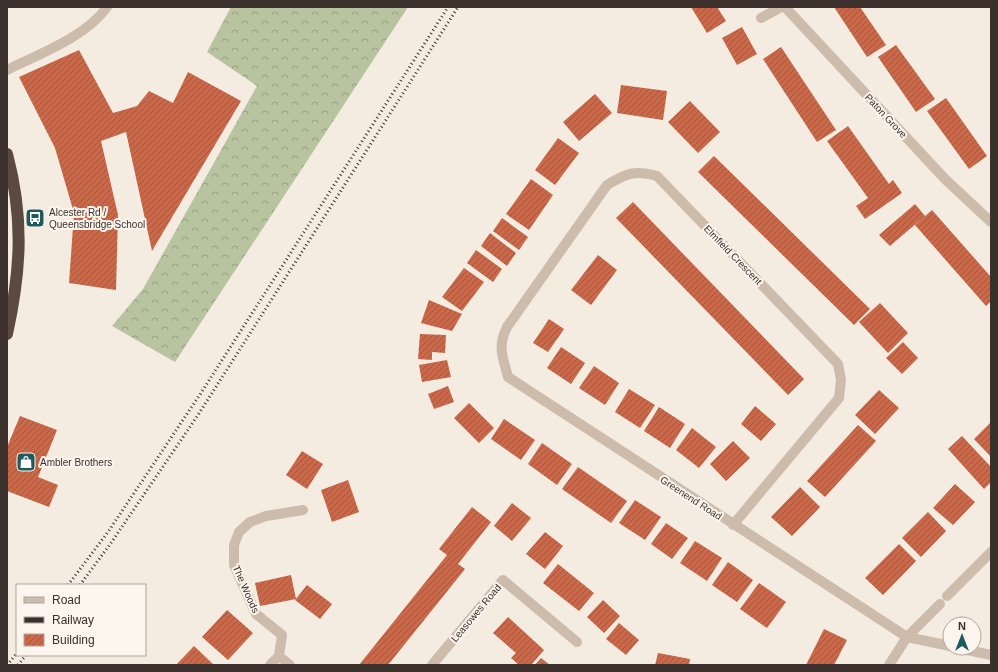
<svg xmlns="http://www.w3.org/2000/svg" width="998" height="672" font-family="Helvetica,sans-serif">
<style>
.forest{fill:url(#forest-crowns)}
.building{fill:url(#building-hatch)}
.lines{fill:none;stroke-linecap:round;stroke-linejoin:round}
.minor{stroke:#cdbbac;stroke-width:10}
.highway{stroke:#5c4a42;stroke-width:12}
.rail{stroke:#3b302b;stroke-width:3;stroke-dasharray:1 3;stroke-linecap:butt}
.labels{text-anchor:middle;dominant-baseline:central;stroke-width:4;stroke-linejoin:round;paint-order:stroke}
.street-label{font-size:10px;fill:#3b302b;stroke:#fbf5ee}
.poi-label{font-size:10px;fill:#3b302b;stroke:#fbf5ee;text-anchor:start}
</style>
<defs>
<pattern id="forest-crowns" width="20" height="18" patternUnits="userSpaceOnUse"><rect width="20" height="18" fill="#b8c4a0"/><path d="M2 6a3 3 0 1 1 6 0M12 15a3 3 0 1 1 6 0" fill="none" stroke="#97a083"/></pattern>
<pattern id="building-hatch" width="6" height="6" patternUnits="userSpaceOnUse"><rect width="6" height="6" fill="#c8694b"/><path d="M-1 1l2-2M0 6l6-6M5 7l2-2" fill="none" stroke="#a4573f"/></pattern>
</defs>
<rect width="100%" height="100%" fill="#f4ebe1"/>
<!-- forest -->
<path class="forest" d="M231,7H408L175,362L112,326L143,289L257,86L207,52Z"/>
<!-- building -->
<path class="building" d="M691,7H717L726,21L707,33Z
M834,7H860L886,45L867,57Z
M742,27L757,54L737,65L722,38Z
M896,45L935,99L916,112L878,57Z
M781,47L836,130L817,142L763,59Z
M79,50L113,113L137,106L149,91L173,103L188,72L241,101L152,251L126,132L101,141L118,215L116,290L69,283L74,213L55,148L19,77Z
M621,85L667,91L663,120L617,113Z
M595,94L612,113L579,141L563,122Z
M946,98L987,156L969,169L927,111Z
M690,101L720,132L698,153L668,122Z
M848,126L889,184L893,180L902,193L865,219L856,206L868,198L827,141Z
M558,138L579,153L555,185L535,170Z
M714,156L870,309L854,325L698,172Z
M531,179L553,195L529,230L506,214Z
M633,202L804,379L788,395L616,218Z
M915,204L925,216L890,246L879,235Z
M932,210L991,277V301L986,306L915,225Z
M502,218L528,237L519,250L493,231Z
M490,233L516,253L507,266L481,246Z
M476,250L502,269L493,282L467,263Z
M598,255L617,270L591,305L571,290Z
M464,268L484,282L462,311L442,297Z
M429,300L462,314L452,331L421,323Z
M880,303L908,333L888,353L859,322Z
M549,319L564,329L548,352L533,343Z
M420,334L446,335L445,353L432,352V360L418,359Z
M903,342L918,358L902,374L886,358Z
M561,347L585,363L571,384L547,368Z
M447,360L451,377L422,382L419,365Z
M594,366L619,383L605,405L579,388Z
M448,386L454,402L434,409L428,394Z
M629,389L655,405L640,428L615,412Z
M879,390L899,408L875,434L855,415Z
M469,403L494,428L479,443L454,418Z
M755,406L776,424L761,441L741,424Z
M659,407L685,424L670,448L644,431Z
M20,416L57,430L38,477L58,485L49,507L7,491V447Z
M504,419L535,440L521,460L491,439Z
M991,422V457L974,439Z
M858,425L876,441L825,497L807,481Z
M692,428L716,447L699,468L676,450Z
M962,436L991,467V482L984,489L948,449Z
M733,441L750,458L726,481L710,464Z
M542,443L572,464L557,485L528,464Z
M302,451L323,464L307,489L286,475Z
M578,467L627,501L611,523L562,489Z
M348,480L359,512L332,522L321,490Z
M955,484L975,502L953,525L933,508Z
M800,487L820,507L792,536L771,517Z
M635,500L661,517L645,540L619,523Z
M512,503L531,518L512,541L494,526Z
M472,507L491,522L458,564L465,569L388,665H359L447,555L439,549Z
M928,512L946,531L921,557L902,538Z
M666,523L688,538L672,559L651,544Z
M545,532L563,546L545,569L526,554Z
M695,541L722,558L707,581L680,563Z
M899,544L916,561L883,595L865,578Z
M728,562L753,580L737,602L712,585Z
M558,564L594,593L579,611L543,583Z
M291,575L296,599L260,606L255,583Z
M759,583L786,602L767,628L740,609Z
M307,585L332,604L320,619L295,600Z
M603,600L620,616L604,633L587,617Z
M227,610L253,633L228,660L202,637Z
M508,617L544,650L531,665H519L511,658L516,653L493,633Z
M619,623L639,640L626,655L606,639Z
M824,629L847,640L834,665H806Z
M194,646L214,665H176Z
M658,653L690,659L689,665H655Z
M541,658L550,665H535Z"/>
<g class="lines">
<!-- minor -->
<path class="minor" d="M785,7L945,179L991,222
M761,18L781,7
M7,70C39,54 86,37 107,7
M733,525L839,398L841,380L838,364L657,176C634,170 627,173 607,185L507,327C497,347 503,357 508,377L907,637L950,646
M947,596L991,552
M958,648L991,655
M279,656L282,635L256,614L234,565V545L239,532L250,522L266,516L303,510
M270,665L279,656L290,665
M432,665L503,580L577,642
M889,665L907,637L940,604"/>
<!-- highway -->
<path class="highway" d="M7,154C24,218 21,270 7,334"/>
<!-- rail -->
<path class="rail" d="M68,585L108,532L201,393L448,7
M80,585L111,543L198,415L458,7
M7,665L17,653
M18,665L26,655"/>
</g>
<!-- icons -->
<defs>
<g id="bus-square" transform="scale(1)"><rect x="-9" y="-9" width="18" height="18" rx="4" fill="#1f5a5e" stroke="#fbf5ee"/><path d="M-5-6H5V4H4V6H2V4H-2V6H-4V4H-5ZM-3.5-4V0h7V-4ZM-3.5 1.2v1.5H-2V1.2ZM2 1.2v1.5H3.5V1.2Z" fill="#fff"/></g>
<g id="shop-square" transform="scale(1)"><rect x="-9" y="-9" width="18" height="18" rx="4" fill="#1f5a5e" stroke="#fbf5ee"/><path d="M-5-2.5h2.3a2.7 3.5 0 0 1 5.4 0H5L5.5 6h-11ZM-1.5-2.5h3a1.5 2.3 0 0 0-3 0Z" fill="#fff"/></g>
</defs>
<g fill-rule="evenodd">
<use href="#bus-square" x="35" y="218"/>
<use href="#shop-square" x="26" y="462"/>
</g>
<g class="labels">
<!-- street labels -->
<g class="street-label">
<text transform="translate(886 116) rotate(47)">Paton Grove</text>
<text transform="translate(733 255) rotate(46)">Elmfield Crescent</text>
<text transform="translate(691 498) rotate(33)">Greenend Road</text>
<text transform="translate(246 589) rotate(66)">The Woods</text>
<text transform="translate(476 613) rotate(-50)">Leasowes Road</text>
</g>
<!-- poi labels -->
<g class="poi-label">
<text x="49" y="212">Alcester Rd /<tspan x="49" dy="12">Queensbridge School</tspan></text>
<text x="40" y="462">Ambler Brothers</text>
</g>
</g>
<!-- border -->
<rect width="998" height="672" fill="none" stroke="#3b302b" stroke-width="16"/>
<!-- legend -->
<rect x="16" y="584" width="130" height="72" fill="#fbf5ee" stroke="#aea6a0"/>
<rect x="24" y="597" width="20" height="6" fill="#cdbbac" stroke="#aea6a0"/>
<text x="52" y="604" font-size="12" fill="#3b302b">Road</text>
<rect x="24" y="617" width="20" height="6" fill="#3b302b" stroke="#aea6a0"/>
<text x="52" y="624" font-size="12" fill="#3b302b">Railway</text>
<rect x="24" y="634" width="20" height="12" fill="url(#building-hatch)" stroke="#aea6a0"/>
<text x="52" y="644" font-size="12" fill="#3b302b">Building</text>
<!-- north arrow -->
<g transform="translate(962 636)"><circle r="19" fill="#fbf5ee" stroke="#aea6a0"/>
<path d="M0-3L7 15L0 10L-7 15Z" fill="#1f5a5e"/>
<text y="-6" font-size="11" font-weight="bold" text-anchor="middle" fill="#3b302b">N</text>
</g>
</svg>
